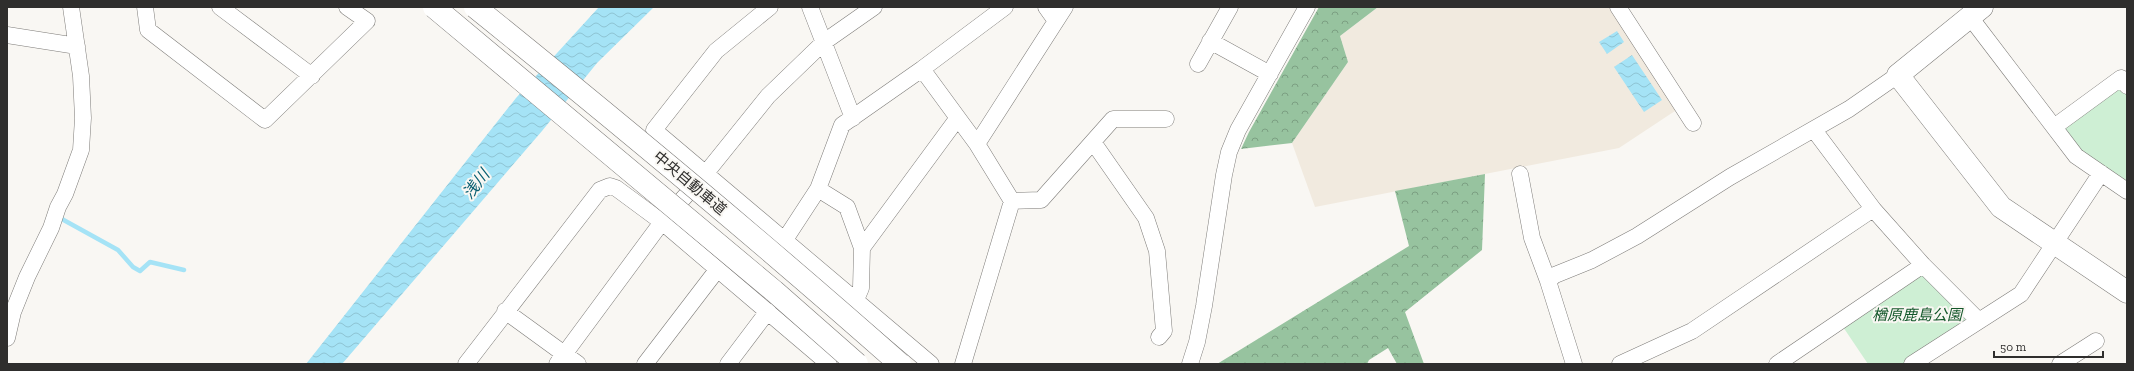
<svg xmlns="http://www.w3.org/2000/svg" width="2134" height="371" font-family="'Zilla Slab','Noto Sans JP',serif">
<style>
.built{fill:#f1eadf}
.forest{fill:url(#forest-crowns)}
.park{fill:#ceefd4}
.water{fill:url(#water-waves)}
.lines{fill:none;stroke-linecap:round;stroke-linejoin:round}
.stream{stroke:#a5e3f6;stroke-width:4.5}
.street-casing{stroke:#7e7c79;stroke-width:17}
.secondary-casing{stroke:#7e7c79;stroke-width:23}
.street{stroke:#fff;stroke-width:16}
.secondary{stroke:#fff;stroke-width:22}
.highway-bridge-casing{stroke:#7e7c79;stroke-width:23;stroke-linecap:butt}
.highway-bridge{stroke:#fff;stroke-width:22}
.labels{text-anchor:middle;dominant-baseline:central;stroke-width:4;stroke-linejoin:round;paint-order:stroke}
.street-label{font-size:15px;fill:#2f2e2d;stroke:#f9f7f3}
.park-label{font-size:15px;font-style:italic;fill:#14582b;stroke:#f9f7f3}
.water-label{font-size:16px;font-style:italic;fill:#085f72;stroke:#f9f7f3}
</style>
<defs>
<pattern id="forest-crowns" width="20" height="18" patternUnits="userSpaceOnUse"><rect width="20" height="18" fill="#97c39f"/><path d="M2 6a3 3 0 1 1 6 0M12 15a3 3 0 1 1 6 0" fill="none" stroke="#7c9f82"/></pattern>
<pattern id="water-waves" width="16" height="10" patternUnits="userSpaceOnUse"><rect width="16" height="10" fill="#a5e3f6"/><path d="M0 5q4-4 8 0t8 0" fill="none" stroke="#8ec3d3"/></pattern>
</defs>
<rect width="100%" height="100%" fill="#f9f7f3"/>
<!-- built -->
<path class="built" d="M1378,7H1614L1678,109L1619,148L1315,207L1292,143L1348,62L1340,36Z"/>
<!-- forest -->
<path class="forest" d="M1319,7H1378L1340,36L1348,62L1292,143L1241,149L1249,132Z
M1485,174L1482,250L1405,312L1424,364H1397L1388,348L1369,360L1367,364H1217L1409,246L1395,191Z"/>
<!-- park -->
<path class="park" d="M2121,78L2127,86V191L2054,127Z
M1923,265L1978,320L1911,364H1868L1839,321Z"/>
<!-- water -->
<path class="water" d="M599,7H654L597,63L542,131L342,364H306L516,98Z
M1617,31L1624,42L1607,54L1599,42Z
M1632,55L1662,100L1644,112L1614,67Z"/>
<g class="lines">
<!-- stream -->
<path class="stream" d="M60,218L118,250L133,267L140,271L150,262L184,270"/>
<!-- street casing -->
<g class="street-casing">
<path id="street" d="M145,7L148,30L265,120L367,21L347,7
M220,7L312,76
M770,7L716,51L654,130L931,364
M810,7L853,118
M1046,7L1056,21
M1618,7L1693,123
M1970,17L2076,156L2127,191
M7,35L77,46
M1210,41L1270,74
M1198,64L1230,7
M922,69L977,144
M2054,127L2121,78L2127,86
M1814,130L1874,210L1923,265L1978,320
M1093,142L1146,218L1157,251L1164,331L1159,337
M1520,174L1532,238L1548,281
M818,189L847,207L862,248L861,288L855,302
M1012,201L1041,200L1113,119H1166
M784,241L818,189L842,125L922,69L1005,7
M862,248L957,119
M505,311L578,364
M7,338L13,312L27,277L51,228L58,207L65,194L81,150L83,118L81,76L71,7
M466,364L600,190L610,186L616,188L662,222L829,364
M557,364L662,222L706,173L768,96L824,42L874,7
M645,364L717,270
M728,364L768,311
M963,364L1012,201L977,144L1065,7
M1190,364L1197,342L1204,306L1224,175L1229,152L1238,130L1307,7
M1574,364L1548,281L1555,275L1592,260L1637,236L1730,177L1849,109L1898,75
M1620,364L1692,331L1873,209
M1777,364L1923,265
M1912,364L2021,294L2101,173
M2060,364L2096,341"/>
</g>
<!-- secondary casing -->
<g class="secondary-casing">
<path id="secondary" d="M1982,7L1898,75L2001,207L2127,292"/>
</g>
<!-- street -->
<use href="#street" class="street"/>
<!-- secondary -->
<use href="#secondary" class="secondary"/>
<!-- highway-bridge casing -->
<g class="highway-bridge-casing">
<path id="highway-bridge" d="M434,7L774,291L857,364
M475,7C619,123 761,241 900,364"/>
</g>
<!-- highway-bridge -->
<use href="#highway-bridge" class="highway-bridge"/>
</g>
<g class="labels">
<!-- street labels -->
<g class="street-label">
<text transform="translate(690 183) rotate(40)">中央自動車道</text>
</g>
<!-- park labels -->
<g class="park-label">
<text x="1917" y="315">楢原鹿島公園</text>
</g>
<!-- water labels -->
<g class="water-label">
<text transform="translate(476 184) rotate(-52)">浅川</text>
</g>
</g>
<!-- border -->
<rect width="2134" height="371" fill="none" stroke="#2f2e2d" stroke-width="16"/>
<!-- scale -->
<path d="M1994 351v6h109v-6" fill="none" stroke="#2f2e2d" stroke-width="2"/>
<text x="2000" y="351" font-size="12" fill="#2f2e2d" stroke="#f9f7f3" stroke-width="3" paint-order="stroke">50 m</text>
</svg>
